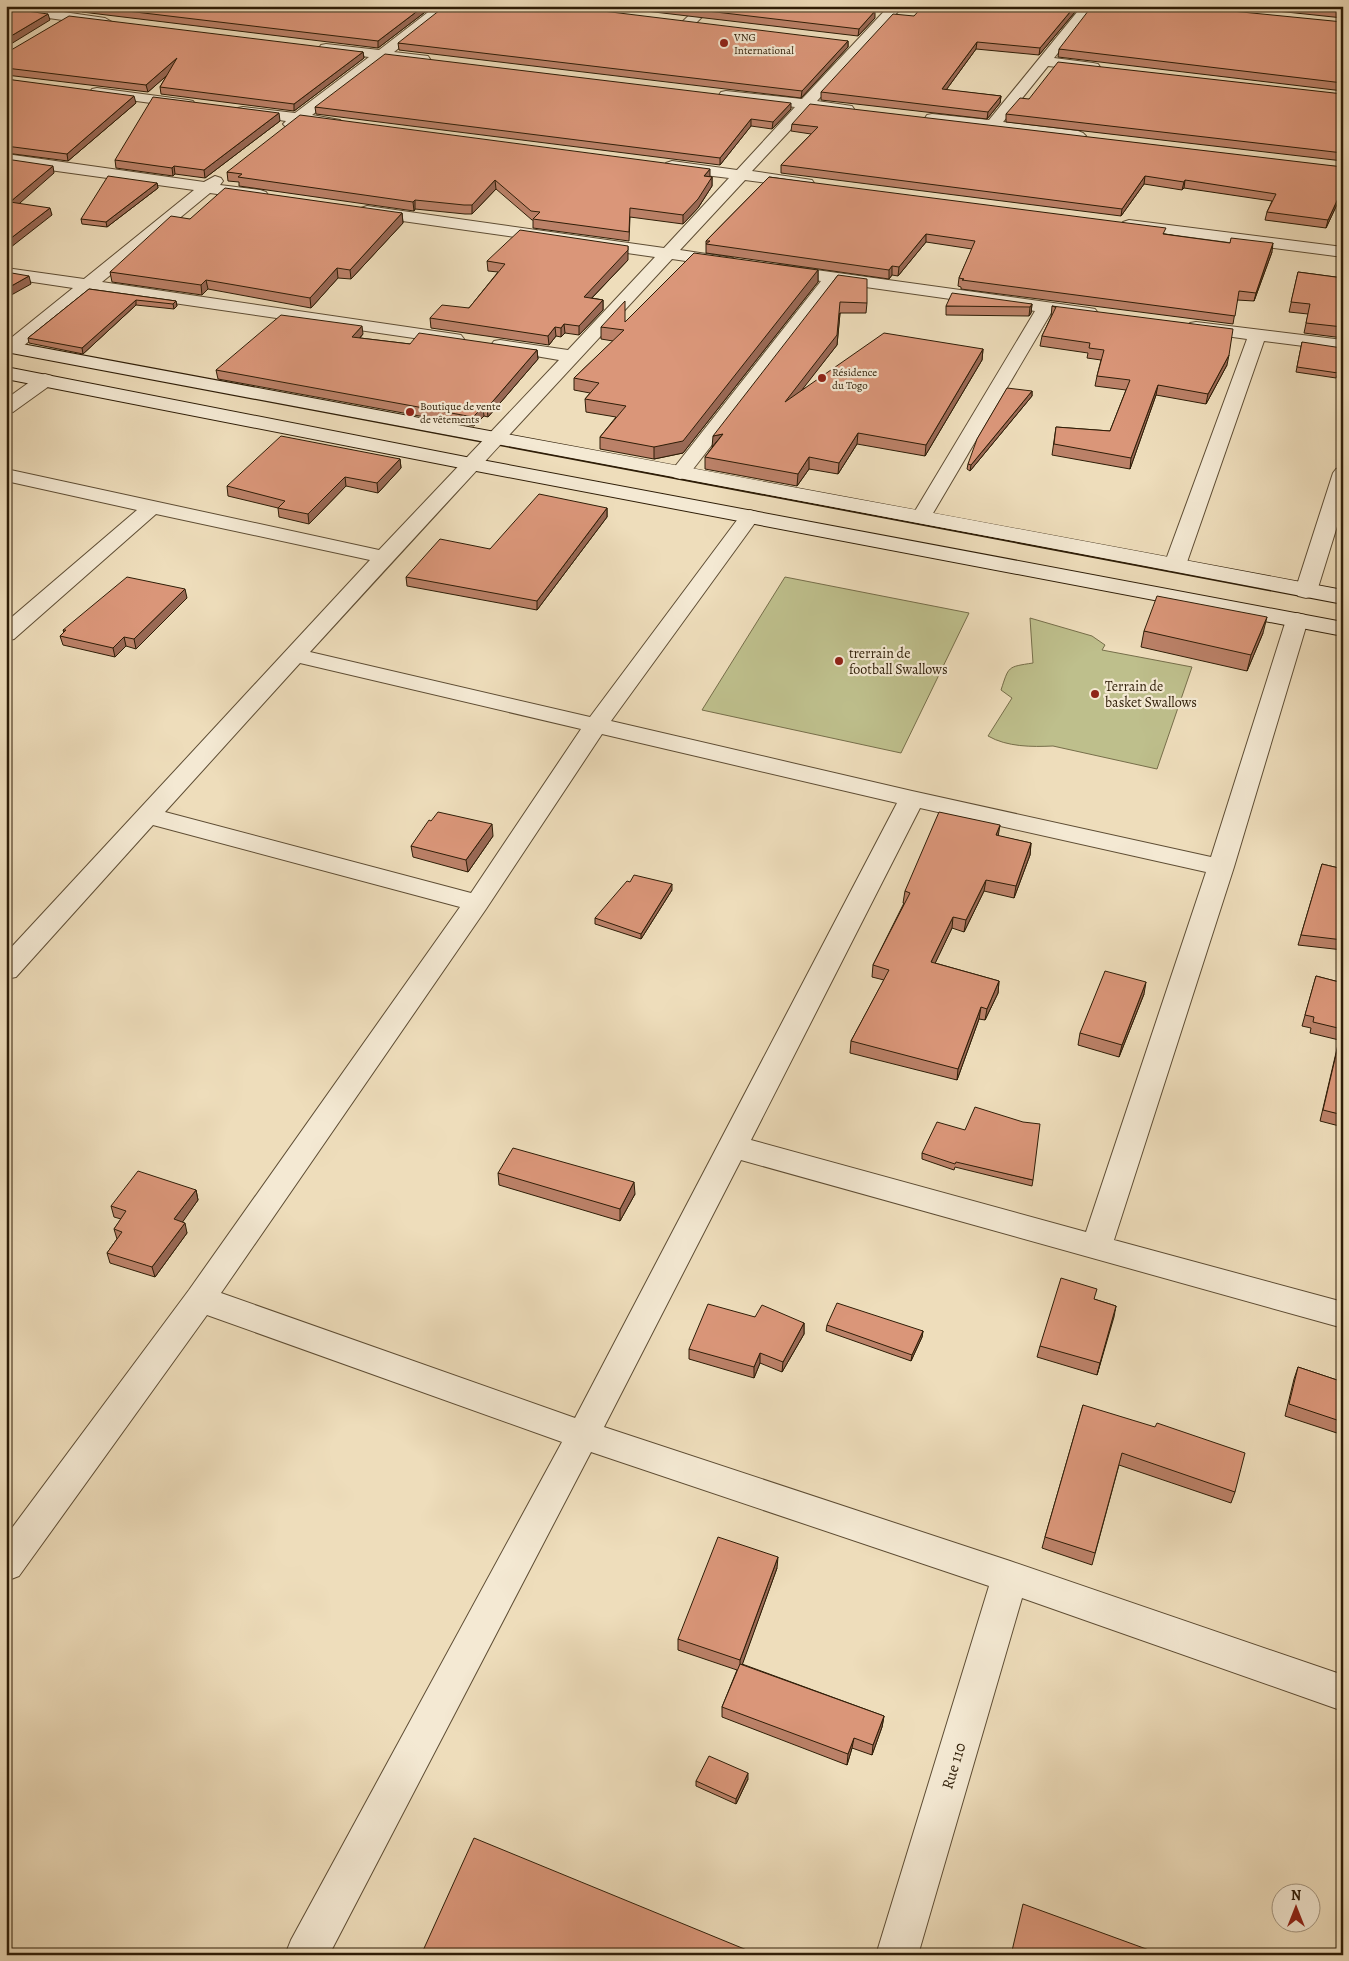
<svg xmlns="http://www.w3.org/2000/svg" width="1349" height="1961" font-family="Alegreya,serif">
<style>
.green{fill:#bebf8c;stroke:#766e4a}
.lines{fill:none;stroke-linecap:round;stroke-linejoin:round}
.street-casing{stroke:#5e4d34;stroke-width:2}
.secondary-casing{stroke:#2e1d07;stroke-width:2}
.street{fill:#f4e9d3;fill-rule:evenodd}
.secondary{fill:#f4e9d3;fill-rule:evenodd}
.wall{fill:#bb8168;stroke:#2e1d07}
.shaded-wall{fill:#996955;stroke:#2e1d07}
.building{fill:#da9679;stroke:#2e1d07}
.poi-dot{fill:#8f2418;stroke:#f4e9d3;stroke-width:2}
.labels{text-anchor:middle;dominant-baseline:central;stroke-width:4.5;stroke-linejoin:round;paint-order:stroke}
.far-poi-label{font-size:11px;fill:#2e1d07;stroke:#f4e9d3;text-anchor:start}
.poi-label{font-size:14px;fill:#2e1d07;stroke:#f4e9d3;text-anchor:start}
.near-street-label{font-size:16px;fill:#2e1d07;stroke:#f4e9d3}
</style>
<rect width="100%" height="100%" fill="#edb"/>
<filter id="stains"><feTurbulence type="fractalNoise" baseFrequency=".004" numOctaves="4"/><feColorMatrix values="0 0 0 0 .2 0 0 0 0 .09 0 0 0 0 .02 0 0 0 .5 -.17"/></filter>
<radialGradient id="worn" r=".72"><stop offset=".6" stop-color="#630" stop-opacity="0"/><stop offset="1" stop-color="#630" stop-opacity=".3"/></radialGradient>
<!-- green -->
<path class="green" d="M785,577L969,613L901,753L702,710Z
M1030,618L1092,636L1105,645L1102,650L1192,667L1157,769L1053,746C1032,747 1007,747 988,736L1012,698L1001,690C1009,666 1007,667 1033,663Z"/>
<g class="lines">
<!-- street casing -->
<g class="street-casing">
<path id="street" d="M6,6H22L105,18L112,22L105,26L6,12Z
M436,6H451L394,52L428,56L430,59L428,62L423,63L385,59L312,115L340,120L343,123L340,126L335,128L302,123L291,129L286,127L283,124L286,121L243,115L238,114L236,111L238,108L243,107L295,113L369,57L321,51L319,48L321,45L326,44L379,50Z
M699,6H713L694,25H684L682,22Z
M889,6H903L817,101L852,106L854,109L852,112L847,113L810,109L752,171L812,180L814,183L812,186L806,188L745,180L680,250L733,258L736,262L733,266L727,267L672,259C551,390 430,520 310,652L590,717L743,512L750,510L757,512L760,516L611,721L912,791L1211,857L1286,620L1289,615L1297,613L1305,615L1308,620L1234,867L1114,1240L1343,1302V1328L741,1160L604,1427L1010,1561L1343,1675V1711L1022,1598L918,1955H876L989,1586L591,1452L329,1955H285L291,1940L562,1442L207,1315L19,1576L6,1581V1536L189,1290L460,907L153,825L16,977L6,979V953L370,560L156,514L14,639L6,641V622L137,510L6,481V469L379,550L559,360L494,349L491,345L494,341L500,340L568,350L655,257L367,216L361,214L359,211L361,208L367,206L664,248L729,178L672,171L666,169L664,166L666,163L672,161L737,170L795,107L726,99L721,98L719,95L721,92L726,91L802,99ZM300,663L581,729L471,893L165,812ZM602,734L897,803L575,1418L221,1293L486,909ZM920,808L1206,872L1086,1232L751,1140Z
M1082,6H1095L1054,58L1093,63L1098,64L1100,67L1098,70L1093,71L1048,66L1003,122L1078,131L1083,133L1086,136L1083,139L1078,141L927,121L925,118L927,115L932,114L989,120Z
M97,88L188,100L193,101L195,104L193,107L188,108L92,95L90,92L92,89Z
M6,154L204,182L215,176L221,178L223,181L220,185L260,190L266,192L268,195L266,198L260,200L210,193L102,282L455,334L461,335L464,339L461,343L455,344L91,291L17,351H6V342L73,288L6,278V268L84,279L194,190L6,164Z
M1129,220L1343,247V257L1123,228L1121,225L1123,222Z
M780,265L1089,308L1095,309L1098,313L1095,317L1089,318L1051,313L929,520L922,522L915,520L912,516L1035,311L837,283L687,477L680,479L673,477L670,473L673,469L821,281L774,274L771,270L774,266Z
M1196,322L1343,340V351L1264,341L1186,565L1183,570L1175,571L1167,570L1164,565L1247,339L1190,331L1187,327L1190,323Z
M45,374L52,376L54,380L52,384L13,412L6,414V399L38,376Z
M1343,467V507L1317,591L1314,596L1306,598L1298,596L1295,591L1333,473L1336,469Z"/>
</g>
<!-- secondary casing -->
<g class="secondary-casing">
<path id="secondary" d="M6,341C452,425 898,505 1343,590V604C898,518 452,436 6,352Z
M6,367L471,458L1343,622V636L471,470L6,379Z"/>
</g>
<!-- street -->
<use href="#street" class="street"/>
<!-- secondary -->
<use href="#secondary" class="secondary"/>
</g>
<!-- wall -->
<path class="wall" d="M24,6H433L378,48L82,12L79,8L56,10Z
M637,6H699L716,10L875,18L858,36L637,10Z
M1080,6L1039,55L976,49L946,90L1001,96L1000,103L987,119L821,100V92L914,16Z
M1229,6H1343V18Z
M1343,22V91L1058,57L1059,49Z
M848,41V47L801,98L399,50L398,43Z
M363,52L364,58L294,111L161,94L160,87L167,75L148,92L6,75V53Z
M6,79L136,103L68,161L6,153Z
M1343,94V161L1006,122V114L1029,99Z
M315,107L791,109L772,129L751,126L720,165L316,114Z
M280,121L205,178L175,174L173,176L116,168L115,160Z
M792,124L1343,167V199L1340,198L1326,228L1265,220L1267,212L1272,201L1184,188L1182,190L1144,184L1121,216L781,173V165L811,134L791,131Z
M227,172L710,177H712V186L698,208L683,224L630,217L629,241L533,228V220H532L496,189L472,214H465L415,209L414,211L239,186V182L228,181Z
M769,177L1165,234L1272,252L1254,301L1237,300L1233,324L961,289V287L958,286L959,278L972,249L926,242L898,276L892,275L889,279L706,253V241Z
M157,183L158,188L107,227L82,224L81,219Z
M402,213L403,223L351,279L338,278L311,308L208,289L202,295L112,282L110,272L190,219Z
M628,260L592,298L603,300V310L579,335L565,333L561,337L556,336L549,345L431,328L430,318L469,308L498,272L488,271L487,261Z
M818,270V282L683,453L654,459L600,449V437L616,417L586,412L585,399L590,393L574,390V378L613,341L601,339V327L625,322Z
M1298,272L1343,278V338L1304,333L1308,314L1289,312Z
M838,275L867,303L866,313H840L837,345L802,389L983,349L982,360L925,456L857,444L838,474L809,469L797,486L705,469V457Z
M89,289L176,301L177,306L174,309L136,305L83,354L29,343L28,338Z
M1032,304L1031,313L1029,316L946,315V306Z
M1052,306L1227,365L1206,404L1156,395L1130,469L1052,455L1056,427L1110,431L1126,390L1095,386L1097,376L1101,360L1087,358L1088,353L1040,346L1042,336L1051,317Z
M363,334L360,338L410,344L537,350L538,359L488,417L484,416L474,426L218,379L216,370Z
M1302,342L1338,373L1336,378L1296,372Z
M1032,391V396L970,471L967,469L968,464Z
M400,459L401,468L378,493L346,486L309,524L279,517L278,508L228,496L227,486Z
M607,508V517L537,610L407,586L406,577L490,549Z
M187,598L136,649L126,646L115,657L63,645L60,636L64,633L63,630Z
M1144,631L1263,633L1247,671L1141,647Z
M493,836L468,872L413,857L411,846Z
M998,836L1031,843L1030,855L1014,898L984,891L964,932L952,928L935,963L999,981L998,993L985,1020L979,1019L957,1080L850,1053L851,1041L884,980L872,977L873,965L904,903H903L905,891Z
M1322,864L1343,869V950L1298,945Z
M672,890L641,939L595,924V918Z
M1316,976L1343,983V1127L1320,1121L1339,1040L1310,1033L1311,1028L1302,1026Z
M1144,994L1119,1057L1078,1045L1080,1033Z
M922,1153L1033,1180L1032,1186L955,1167L954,1170L922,1159Z
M498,1173L635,1194L620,1221L499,1185Z
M196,1190L198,1200L182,1222L187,1233L155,1277L110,1263L107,1253L117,1239L114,1229L121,1219L114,1217L111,1206Z
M1094,1299L1116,1306L1097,1375L1037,1357L1040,1346Z
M755,1317L804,1323V1334L782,1372L760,1363L754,1378L689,1359V1349Z
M827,1325L923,1331L922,1337L911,1361L826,1331Z
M1298,1367L1343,1382V1435L1285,1416L1294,1379Z
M1083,1405L1235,1492L1231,1503L1119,1465L1092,1565L1042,1548L1045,1537Z
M777,1568L742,1664L884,1716L882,1727L872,1755L852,1748L847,1765L722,1717V1707L737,1670L678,1650V1639Z
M1343,1615V1637L1339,1636Z
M748,1779L736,1804L696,1786V1781Z"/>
<!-- shaded-wall -->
<path class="shaded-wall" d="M55,6H79V8L56,10Z
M424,6H433L378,48V41Z
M1075,6H1080L1039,55L1040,48Z
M875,11V18L858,36L859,29Z
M48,14L50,20L6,47V39Z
M848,41V47L801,98L802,91Z
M977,42L976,49L941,97L942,89Z
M363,52L364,58L294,111V104Z
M177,58L179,65L148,92L146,85Z
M134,96L136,103L68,161L67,154Z
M1001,96L1000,103L987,119L988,112Z
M791,103V109L772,129L773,122Z
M279,113L280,121L205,178L204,170Z
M751,119V126L720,165V158Z
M53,166L54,173L12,210L10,202Z
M174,166L175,174L173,176L172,168Z
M710,169V177L704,176Z
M1145,176L1144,184L1121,216L1122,209Z
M712,177V186L698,208L683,224V215Z
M495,180L496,189L472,214V205Z
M1185,180L1184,188L1182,190L1184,182Z
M157,183L158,188L107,227L106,222Z
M1342,190L1340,198L1326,228L1328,220Z
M415,200V209L414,211L413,202Z
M50,208L52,215L6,251V242Z
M402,213L403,223L351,279L350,270Z
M926,234V242L898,276L899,267Z
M1273,243L1272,252L1254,301L1256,293Z
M628,246V260L584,306V297Z
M892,266V275L889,279V270Z
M337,268L338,278L311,308L310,298Z
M818,270V282L683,453L654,459V447Z
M29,276L31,284L6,298V289Z
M206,280L208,289L202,295L201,285Z
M136,300V305L83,354L82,348Z
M603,300V310L579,335V326Z
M176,301L177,306L174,309L173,304Z
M1032,304L1031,313L1029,316L1030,307Z
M840,313L837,345L784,413L785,402Z
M564,324L565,333L561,337V328Z
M362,326L363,334L353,345L352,337Z
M555,327L556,336L549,345L548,336Z
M983,349L982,360L925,456L926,445Z
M537,350L538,359L488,417L487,408Z
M1229,355L1227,365L1206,404L1208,394Z
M1158,385L1156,395L1130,469L1131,458Z
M1032,391V396L970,471L971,465Z
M483,407L484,416L474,426L473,417Z
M858,433L857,444L838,474L839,463Z
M723,434L712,447L713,436Z
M809,457V469L797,486L798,474Z
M400,459L401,468L378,493L377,483Z
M345,477L346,486L309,524L308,514Z
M607,508V517L537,610V601Z
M185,589L187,598L136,649L134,639Z
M1267,617L1263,633L1247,671L1251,655Z
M124,637L126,646L115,657L113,648Z
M492,824L493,836L468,872L466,860Z
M1000,825L998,837L996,835Z
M1031,843L1030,855L1014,898L1016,886Z
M986,880L984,891L964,932L966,920Z
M672,884V890L641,939V934Z
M953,917L952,928L930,974L931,962Z
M999,981L998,993L985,1020L987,1009Z
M1146,982L1144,994L1119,1057L1122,1045Z
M981,1007L979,1019L957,1080L958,1069Z
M634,1182L635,1194L620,1221V1209Z
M196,1190L198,1200L177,1230L174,1219Z
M185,1223L187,1233L155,1277L152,1267Z
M1116,1306L1114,1317L1097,1375L1100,1363Z
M804,1323V1334L782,1372L783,1362Z
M923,1331L922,1337L911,1361L912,1355Z
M760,1353V1363L754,1378V1367Z
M778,1557L777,1568L740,1671V1660Z
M884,1716L882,1727L872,1755L873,1745Z
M854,1738L852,1748L847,1765L848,1754Z
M748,1773V1779L736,1804V1799Z"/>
<!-- building -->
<path class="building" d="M85,6H424L378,41Z
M445,6H562L848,41L802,91L398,43Z
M665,6H699L716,10L718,6H834L875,11L859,29Z
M923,6H1075L1040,48L977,42L942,89L1001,96L988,112L821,92L893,14L914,16Z
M1092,6H1181L1343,22V83L1059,49Z
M1296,6H1343V11Z
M6,8L48,14L6,39Z
M69,16L363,52L294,104L160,87L177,58L146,85L6,68V53Z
M385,54L791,103L773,122L751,119L720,158L315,107Z
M1058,62L1343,94V153L1006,114L1020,98L1029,99Z
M6,79L134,96L67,154L6,146Z
M153,97L279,113L204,170L174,166L172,168L115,160Z
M810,104L1343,167V191L1342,190L1328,220L1267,212L1276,194L1185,180L1184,182L1145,176L1122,209L781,165L818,127L792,124Z
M300,115L710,169L704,176L712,177L698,199L683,215L630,208L629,232L533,219L540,212L531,211L495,180L472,205H464L415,200L413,202L238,177L242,174L227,172Z
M6,159L53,166L10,202L50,208L6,242Z
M108,176L157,183L106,222L81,219Z
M769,177L1166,228L1163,234L1230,243L1231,238L1273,243L1256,293L1239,291L1235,316L962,280L964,279L959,278L975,241L926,234L899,267L892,266L889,270L706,244L710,241H706Z
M225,188L402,213L350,270L337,268L310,298L206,280L201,285L110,272L171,216L190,219Z
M520,230L628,246V250L584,297L603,300L579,326L564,324L561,328L555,327L548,336L430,318L442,305L469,308L505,264L487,261Z
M694,253L818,270L683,441L654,447L600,437L626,406L585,399L599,383L574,378L624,330L601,327L625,301V322Z
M6,272L29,276L6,289Z
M1298,272L1343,278V327L1306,323L1310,304L1291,302Z
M838,275L867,279V303L840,302L837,335L785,402L884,333L983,349L926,445L858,433L839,463L809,457L798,474L705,457L723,434L713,436Z
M89,289L176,301L173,304L136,300L82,348L28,338Z
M952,293L1032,304L1030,307L946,306Z
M1052,306L1233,329L1229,355L1208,394L1158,385L1131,458L1054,444L1056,427L1110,431L1130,380L1097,376L1104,350L1089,348L1090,343L1042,336L1056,307Z
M281,315L362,326L352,337L410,344L419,333L537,350L487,408L483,407L473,417L216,370Z
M1302,342L1342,348L1338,373L1297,367Z
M1007,388L1032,391L971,465L968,464L977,439Z
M281,436L400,459L377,483L345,477L308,514L278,508L285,501L227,486Z
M539,494L607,508L537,601L406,577L440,539L490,549Z
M127,577L185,589L134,639L124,637L113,648L60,636L66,630H63Z
M1157,596L1267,617L1251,655L1144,631Z
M438,812L492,824L466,860L411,846L429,820L431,821Z
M939,812L1000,825L996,835L1031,843L1016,886L986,880L966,920L953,917L931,962L999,981L987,1009L981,1007L958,1069L851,1041L889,970L873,965L910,893L905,891Z
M1322,864L1343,869V940L1301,935Z
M634,875L672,884L641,934L595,918L627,881L630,882Z
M1105,971L1146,982L1122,1045L1080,1033Z
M1316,976L1343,983V1115L1323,1110L1342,1029L1313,1022L1314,1017L1305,1015Z
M975,1107L1023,1122L1040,1124L1033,1180L956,1162L955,1164L922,1153L937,1122L965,1130Z
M513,1148L634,1182L620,1209L498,1173Z
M138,1171L196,1190L174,1219L185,1223L152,1267L107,1253L122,1232L114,1229L126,1211L111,1206Z
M1061,1278L1097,1289L1094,1299L1116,1306L1100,1363L1040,1346Z
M837,1303L923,1331L912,1355L827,1325Z
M708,1304L755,1317L762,1305L804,1323L783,1362L760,1353L754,1367L689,1349Z
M1298,1367L1343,1382V1422L1289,1404Z
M1083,1405L1155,1427L1157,1423L1245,1453L1235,1492L1122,1453L1095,1553L1045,1537Z
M718,1537L778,1557L740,1660L678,1639Z
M740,1664L884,1716L873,1745L854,1738L848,1754L722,1707Z
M709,1756L748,1773L736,1799L696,1781Z
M474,1838L759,1955H421Z
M1023,1904L1149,1950L1148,1955H1011Z"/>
<!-- markers -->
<g class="poi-dot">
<circle cx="724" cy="43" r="5"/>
<circle cx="822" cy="378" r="5"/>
<circle cx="410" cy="412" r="5"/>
<circle cx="839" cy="661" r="5"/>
<circle cx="1095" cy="694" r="5"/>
</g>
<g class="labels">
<!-- far-poi labels -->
<g class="far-poi-label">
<text x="734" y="37">VNG<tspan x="734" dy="13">International</tspan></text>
<text x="832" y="372">Résidence<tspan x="832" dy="13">du Togo</tspan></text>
<text x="420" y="406">Boutique de vente<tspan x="420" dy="13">de vêtements</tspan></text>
</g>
<!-- poi labels -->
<g class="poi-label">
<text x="849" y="653">trerrain de<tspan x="849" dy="16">football Swallows</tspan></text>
<text x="1105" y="686">Terrain de<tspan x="1105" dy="16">basket Swallows</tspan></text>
</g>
<!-- near-street labels -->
<g class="near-street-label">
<text transform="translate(954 1766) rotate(-73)">Rue 110</text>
</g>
</g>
<!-- margin -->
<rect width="1349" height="1961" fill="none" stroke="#edb" stroke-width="25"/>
<rect x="8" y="8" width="1334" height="1946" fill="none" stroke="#2e1d07" stroke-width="2.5"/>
<rect x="12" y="12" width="1324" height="1936" fill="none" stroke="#2e1d07"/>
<!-- north arrow -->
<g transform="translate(1296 1908)"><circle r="24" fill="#f4e9d3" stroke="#a59781"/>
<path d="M0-4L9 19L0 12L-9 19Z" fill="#8f2418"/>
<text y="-8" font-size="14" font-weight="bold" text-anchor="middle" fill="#2e1d07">N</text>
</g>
<rect width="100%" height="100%" filter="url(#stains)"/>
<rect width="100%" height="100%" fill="url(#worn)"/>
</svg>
